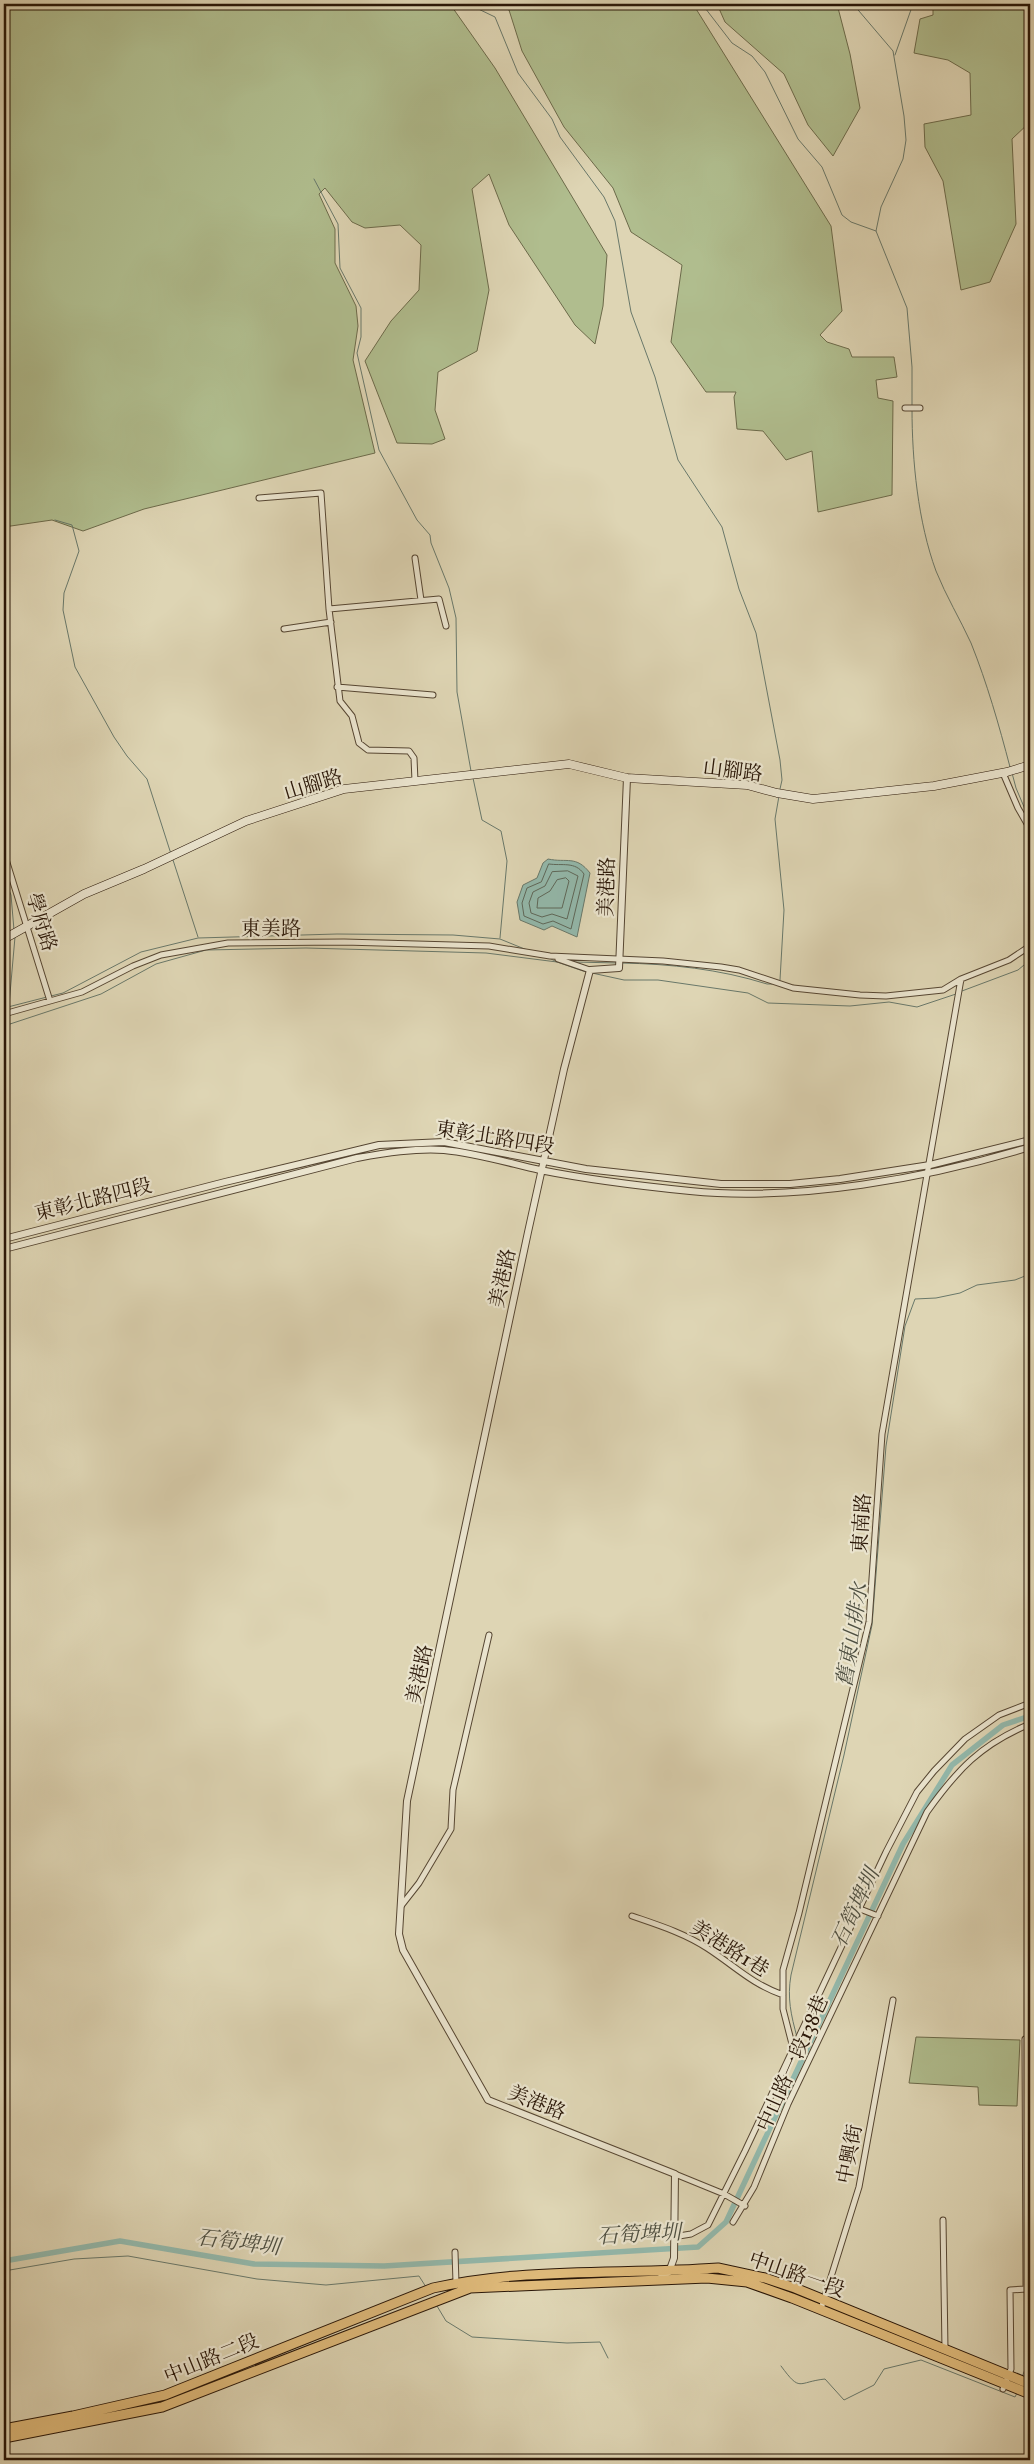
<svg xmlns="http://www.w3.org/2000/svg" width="1034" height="2464" font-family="'IM FELL Great Primer','Noto Serif TC',serif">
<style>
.green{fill:#b0bd8e;stroke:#6c6a4a}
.water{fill:#93b9ac;stroke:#69786a}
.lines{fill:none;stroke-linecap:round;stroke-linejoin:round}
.shore{stroke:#5e685a;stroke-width:1}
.stream{stroke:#69786a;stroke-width:1}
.canal{stroke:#93b9ac;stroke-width:5.5}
.minor-casing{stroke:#564632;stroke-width:7}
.tertiary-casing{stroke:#564632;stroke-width:8}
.secondary-casing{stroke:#291607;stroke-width:9}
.primary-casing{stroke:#291607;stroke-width:11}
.minor{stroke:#eae4ce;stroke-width:5}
.tertiary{stroke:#eae4ce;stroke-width:6}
.secondary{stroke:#eae4ce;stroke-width:8}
.primary{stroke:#dfba7a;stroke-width:9}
.labels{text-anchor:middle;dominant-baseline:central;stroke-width:4.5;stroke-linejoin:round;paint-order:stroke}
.street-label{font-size:20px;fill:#291607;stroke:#eae4ce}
.water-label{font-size:21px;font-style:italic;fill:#4e4f41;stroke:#eae4ce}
</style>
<rect width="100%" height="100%" fill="#ded5b4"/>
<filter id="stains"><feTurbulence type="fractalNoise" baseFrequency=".004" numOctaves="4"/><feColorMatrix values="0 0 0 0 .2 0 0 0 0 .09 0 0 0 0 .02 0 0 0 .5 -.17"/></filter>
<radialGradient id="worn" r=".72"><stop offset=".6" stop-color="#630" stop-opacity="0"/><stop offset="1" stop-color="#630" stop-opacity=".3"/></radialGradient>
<!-- green -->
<path class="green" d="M4,4H450L495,68L607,255L603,306L595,344L575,325L509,225L489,174L472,189L489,290L477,351L438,372L435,410L445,439L432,444L397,443L365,361L391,321L419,290L421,245L400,225L365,228L352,222L325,188L319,194L335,229V263L356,306L358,326L353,360L375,453L144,509L83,531L52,520L4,527Z
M499,4H693L831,226L842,311L820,335L827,342L849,349L852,357H894L897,377L876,380L878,398L893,401L892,495L818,512L812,451L786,460L763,431L737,429L734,397L736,392H706L671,342L682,265L631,232L613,188L564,127L522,51L509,10Z
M717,4H837L850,54L860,108L833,156L808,125L784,74L725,22Z
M933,4H1030V122L1012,139L1016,224L990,282L961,290L943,181L925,147L924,124L971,115L970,73L948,60L914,53L920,19L933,15Z
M916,2037L1020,2040L1017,2106L979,2105L978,2087L909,2083Z"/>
<!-- water -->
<path class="water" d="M548,859C567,863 576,855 590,873L577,937L552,926L544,930L520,920L517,902L523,885L537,878L543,863Z"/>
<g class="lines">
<!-- shore -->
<path class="shore" d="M549,864C562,866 575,861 584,874L571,929L553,921L543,924L524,916L522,903L527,888L541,882Z
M568,871L578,876L567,919L552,914L542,917L531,913L529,903L533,892L545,886L552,872Z
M566,878L569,881L562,908H537L538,898L550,891L557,880Z"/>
<!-- stream -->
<path class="stream" d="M468,4L495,17L518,73L552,119L560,137L604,197L615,221L631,312L655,377L678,460L722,527L739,589L756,633L780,760L782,780L780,789
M702,4L732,43L752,56L765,72L798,139L822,167L842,215L851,222L876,231
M853,4L893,51L904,116L906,140L903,159L881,207L876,231L907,308L912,367V405
M895,55L913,4
M314,179L338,224L340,268L361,308V337L357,353L379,450L417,520L430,535L431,543L449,588L456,618L457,692L471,771
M912,409C912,461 918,522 936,571C946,596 960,619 971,643C987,683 999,725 1010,767
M55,520L72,525L79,551L64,593L63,610L75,667L114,737L127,756L147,779L171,854
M1012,773L1016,788L1030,821
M473,778L482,820L501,831L507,861L500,938
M779,796L775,819L784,910L780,980
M173,860L198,937
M4,878L11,895L14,930
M549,958L557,962
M574,962L617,963
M621,963C671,964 719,969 767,984H772
M592,973L624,980H658L748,993L768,1003L850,1006L889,1002L917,1007L956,994
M962,991L1018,970L1030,960
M51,996L63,993L141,952L198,938L337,934L453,935L500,939L527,950
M9,1005L15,937
M4,1008L47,997
M4,1026L101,994L156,964L206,950L306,948L486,953L557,962L586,972
M797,2037C791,2015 787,1998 791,1975L844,1755L872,1625L886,1446L905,1326L915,1299L936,1298L960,1293L977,1285L1015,1280L1030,1274
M799,2044L803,2058
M1027,2054L1030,2048
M4,2271L74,2259L128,2256L257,2279L326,2285L419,2276L426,2287
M437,2306L446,2321L472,2337L567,2343L600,2342L608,2358
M781,2366C801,2393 797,2382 825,2379L844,2400L874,2385L884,2369L921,2360L1015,2397L1017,2393
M1022,2377L1030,2357L1028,2090"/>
<!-- canal -->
<path class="canal" d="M4,2261L120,2241L254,2264L384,2266L698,2247L726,2222L903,1844L952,1765L1003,1725L1030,1716"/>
<!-- minor casing -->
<g class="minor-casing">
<path id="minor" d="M905,408H920
M259,498L321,493L329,609L340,701L352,716L359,743L368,750L409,751L414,758L415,781
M415,558L421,600
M329,609L439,599L446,626
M284,629L331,622
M337,687L433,695
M1003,773L1018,808L1030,829
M4,853L50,1001
M558,959L590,970
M4,1014L82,992L133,966L161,955L228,943L344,942L489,946L550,956L663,961L721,967L739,970L793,988L860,995L886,996L943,990L961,979L1009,960L1030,946
M401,1906L419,1883L451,1829L453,1790L489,1635
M860,1909L878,1916
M632,1916C658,1925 684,1933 707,1948C735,1966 750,1983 783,1995
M793,2048L783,2009V1970L799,1913L869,1622L882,1434L961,979
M675,2174L724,2194L745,2206
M943,2220L945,2349
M733,2222L754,2187L788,2104L927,1812C957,1770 981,1744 1030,1724
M673,2237L691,2234L708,2225L745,2151L886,1852L917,1792L934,1771L965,1739L999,1715L1030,1703
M455,2252L456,2283
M821,2309L859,2187L893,2000
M1003,2389L1011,2369L1010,2290L1026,2289L1025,2039"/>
</g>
<!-- tertiary casing -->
<g class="tertiary-casing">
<path id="tertiary" d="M627,778L619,968L590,970L564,1069L528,1232L407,1801L399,1934L403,1950L488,2100L675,2174L674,2258L669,2272L657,2280
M4,1239L225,1182L379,1145L444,1142L586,1169L721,1184H790L840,1179L930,1165L1030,1140
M4,1249L357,1158C385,1153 415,1148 444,1150C476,1153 509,1163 540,1170C590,1180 640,1186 690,1191C797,1202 928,1178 1030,1147"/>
</g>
<!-- secondary casing -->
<g class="secondary-casing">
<path id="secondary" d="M4,939L84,894L144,869L246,821L344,789L569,764L627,778L747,785L777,793L813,799L934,786L1007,772L1030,765"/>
</g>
<!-- primary casing -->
<g class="primary-casing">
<path id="primary" d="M4,2429L73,2416L165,2395L433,2288C526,2267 624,2275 718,2268L765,2278L795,2288L1030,2384
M4,2438L162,2407L470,2288L707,2278L747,2282L792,2298L1030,2394"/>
</g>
<!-- minor -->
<use href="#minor" class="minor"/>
<!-- tertiary -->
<use href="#tertiary" class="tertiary"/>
<!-- secondary -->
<use href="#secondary" class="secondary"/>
<!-- primary -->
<use href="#primary" class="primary"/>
</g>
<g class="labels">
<!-- street labels -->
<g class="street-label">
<text transform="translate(733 770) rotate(7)">山腳路</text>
<text transform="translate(313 784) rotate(-17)">山腳路</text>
<text transform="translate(606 887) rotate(-88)">美港路</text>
<text transform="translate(42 922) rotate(73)">學府路</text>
<text x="271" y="928">東美路</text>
<text transform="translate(495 1137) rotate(9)">東彰北路四段</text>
<text transform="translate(93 1199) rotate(-14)">東彰北路四段</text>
<text transform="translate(502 1278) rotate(-78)">美港路</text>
<text transform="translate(861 1523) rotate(-86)">東南路</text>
<text transform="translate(419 1674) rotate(-78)">美港路</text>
<text transform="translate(730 1948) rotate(32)">美港路1巷</text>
<text transform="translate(792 2063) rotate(-66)">中山路一段138巷</text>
<text transform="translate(537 2102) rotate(22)">美港路</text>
<text transform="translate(849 2154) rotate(-79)">中興街</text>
<text transform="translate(797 2274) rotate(19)">中山路一段</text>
<text transform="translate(211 2358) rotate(-22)">中山路二段</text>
</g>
<!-- water labels -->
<g class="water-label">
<text transform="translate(852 1635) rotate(-81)">舊東山排水</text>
<text transform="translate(855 1908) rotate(-65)">石筍埤圳</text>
<text transform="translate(639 2234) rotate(-3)">石筍埤圳</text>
<text transform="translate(238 2242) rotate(7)">石筍埤圳</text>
</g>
</g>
<!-- margin -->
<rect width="1034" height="2464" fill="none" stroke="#ded5b4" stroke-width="20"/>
<rect x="5" y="5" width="1024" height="2454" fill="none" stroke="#291607" stroke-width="2.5"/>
<rect x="10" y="10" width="1014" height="2444" fill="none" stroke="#291607"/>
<rect width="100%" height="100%" filter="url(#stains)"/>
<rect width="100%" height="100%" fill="url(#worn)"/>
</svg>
